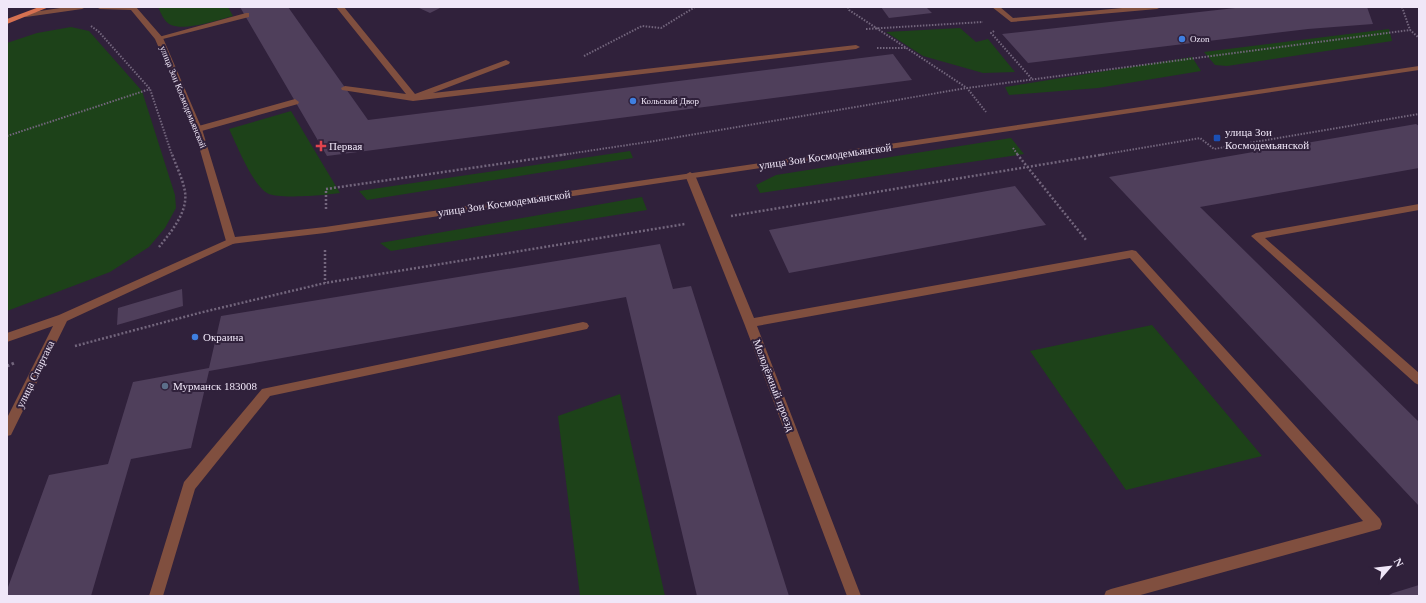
<svg xmlns="http://www.w3.org/2000/svg" width="1426" height="603" font-family="'Times New Roman',serif">
<style>
.green{fill:#1d4219}
.building{fill:#4f3f5b}
.lines{fill:none;stroke-linecap:round;stroke-linejoin:round}
.path-far2{stroke:#73667d;stroke-width:2;stroke-dasharray:1.5 1.5;stroke-linecap:butt}
.path-far1{stroke:#73667d;stroke-width:2.5;stroke-dasharray:2 2;stroke-linecap:butt}
.path{stroke:#73667d;stroke-width:3;stroke-dasharray:2.5 2.5;stroke-linecap:butt}
.service{fill:#804f3f;fill-rule:evenodd}
.minor{fill:#804f3f;fill-rule:evenodd}
.tertiary{fill:#804f3f;fill-rule:evenodd}
.primary{fill:#d67151;fill-rule:evenodd}
.shop-dot{fill:#3f7fe0;stroke:#30213b;stroke-width:1.5}
.transit-dot{fill:#1a4fb4;stroke:#30213b;stroke-width:1.5}
.health-dot{fill:#e0444e;stroke:#30213b;stroke-width:1.5}
.service-dot{fill:#5c6f8a;stroke:#30213b;stroke-width:1.5}
.labels{text-anchor:middle;dominant-baseline:central;stroke-width:4;stroke-linejoin:round;paint-order:stroke}
.far-poi-label{font-size:9px;fill:#f0e7f8;stroke:#30213b;text-anchor:start}
.far-street-label{font-size:9px;fill:#f0e7f8;stroke:#30213b}
.poi-label{font-size:11px;fill:#f0e7f8;stroke:#30213b;text-anchor:start}
.street-label{font-size:11px;fill:#f0e7f8;stroke:#30213b}
</style>
<rect width="100%" height="100%" fill="#30213b"/>
<!-- green -->
<path class="green" d="M158,7H228L233,16C218,20 186,31 171,25C164,22 161,13 158,7Z
M71,27L89,31L142,91L175,195L176,208L165,228L149,247L110,272L7,311V43L37,33Z
M960,28L976,42L988,39L1015,72L983,73L923,56L886,32Z
M1389,29L1392,41L1227,66L1215,65L1204,52Z
M1192,57L1201,71L1098,88L1009,95L1005,87Z
M291,111L340,193C327,195 280,199 269,194C253,187 237,145 229,129Z
M1011,138L1024,154L760,193L756,185L776,175Z
M630,151L633,158L367,200L359,191Z
M642,197L647,210L391,251L380,243Z
M1152,325L1262,456L1126,490L1030,351Z
M620,394L665,596H580L558,416Z"/>
<!-- building -->
<path class="building" d="M240,7H288L368,120L893,54L912,80L327,156Z
M417,7H442L430,13Z
M881,7H926L932,13L889,18Z
M1244,7H1367L1373,24L1308,29L1028,63L1002,34Z
M1416,124L1419,126V168L1200,207L1419,422V506L1109,177Z
M1015,186L1046,225L789,273L769,230Z
M660,244L673,289L691,286L789,596H697L626,297L209,371L191,448L131,459L91,596H7V590L49,475L108,464L133,382L209,368L221,316Z
M182,289L183,306L117,325L118,308Z
M1419,585V596H1387L1393,593Z"/>
<g class="lines">
<!-- path-far2 -->
<path class="path-far2" d="M848,7L849,10L967,88L986,112
M1402,7L1410,30
M91,26L99,32L150,89L172,155
M866,29L983,22
M994,31L991,33L1032,79
M877,48H906
M584,56L642,26L661,28L695,7
M7,136L150,89
M1013,148L1018,155
M561,155L661,140L967,88L1410,30L1419,38
M1100,155L1200,138L1214,149L1419,114"/>
<!-- path-far1 -->
<path class="path-far1" d="M1017,154L1086,240
M326,209V189L568,154
M731,216L1106,154
M159,247C171,232 188,212 185,192C183,179 176,166 172,154
M325,250V283
M75,346L199,313L325,283L685,224"/>
<!-- path -->
<path class="path" d="M7,366L14,363"/>
<!-- service -->
<path class="service" d="M336,7H344L415,94L506,60L510,62L509,64L433,93L856,45L860,47L856,49L413,101L342,90L341,88L345,86L406,94Z
M992,7H1000L1013,18L1133,7H1161L1157,9L1011,22Z
M246,13H249V17L159,40L155,38Z
M295,99L299,102L298,104L198,132L194,129L195,127Z
M690,172L695,175L754,318L1132,250L1136,251L1380,519L1382,524L1380,529L1137,596H1104L1106,591L1111,589L1363,521L1130,258L757,326L861,596H847L744,323L685,175Z
M1419,204V210L1265,238L1419,373V385L1415,383L1251,236L1256,233Z
M583,322L587,323L589,326L587,329L270,396L195,489L163,596H149L184,482L262,389Z"/>
<!-- minor -->
<path class="minor" d="M231,238L235,239L236,241L235,243L67,321L11,435L7,436V418L53,326L7,342V333L59,315Z"/>
<!-- tertiary -->
<path class="tertiary" d="M67,7H86L82,9L26,17L22,15L26,13Z
M96,7H136L163,38L202,129L235,237L325,227L1419,66V70L325,233L231,244L226,241L194,129L155,39L131,10L100,9Z"/>
<!-- primary -->
<path class="primary" d="M39,7H49L7,24V19Z"/>
</g>
<!-- markers -->
<g class="shop-dot">
<circle cx="1182" cy="39" r="4"/>
<circle cx="633" cy="101" r="4"/>
<circle cx="195" cy="337" r="4"/>
</g>
<rect class="transit-dot" x="1213" y="134" width="8" height="8" rx="2"/>
<path class="health-dot" d="M319 140h4v4h4v4h-4v4h-4v-4h-4v-4h4z"/>
<circle class="service-dot" cx="165" cy="386" r="4"/>
<g class="labels">
<!-- far-poi labels -->
<g class="far-poi-label">
<text x="1190" y="39">Ozon</text>
<text x="641" y="101">Кольский Двор</text>
</g>
<!-- far-street labels -->
<g class="far-street-label">
<text transform="translate(183 97) rotate(68)">улица Зои Космодемьянской</text>
</g>
<!-- poi labels -->
<g class="poi-label">
<text x="1225" y="132">улица Зои<tspan x="1225" dy="13">Космодемьянской</tspan></text>
<text x="329" y="146">Первая</text>
<text x="203" y="337">Окраина</text>
<text x="173" y="386">Мурманск 183008</text>
</g>
<!-- street labels -->
<g class="street-label">
<text transform="translate(825 156) rotate(-8)">улица Зои Космодемьянской</text>
<text transform="translate(504 203) rotate(-8)">улица Зои Космодемьянской</text>
<text transform="translate(35 374) rotate(-64)">улица Спартака</text>
<text transform="translate(774 385) rotate(69)">Молодёжный проезд</text>
</g>
</g>
<!-- border -->
<rect width="1426" height="603" fill="none" stroke="#f0e7f8" stroke-width="16"/>
<!-- north arrow -->
<g transform="translate(1390 567) rotate(62)" stroke="#30213b" stroke-width="3" paint-order="stroke">
<path d="M0-3L7 15L0 10L-7 15Z" fill="#f0e7f8"/>
<text y="-6" font-size="11" font-weight="bold" text-anchor="middle" fill="#f0e7f8">N</text>
</g>
</svg>
